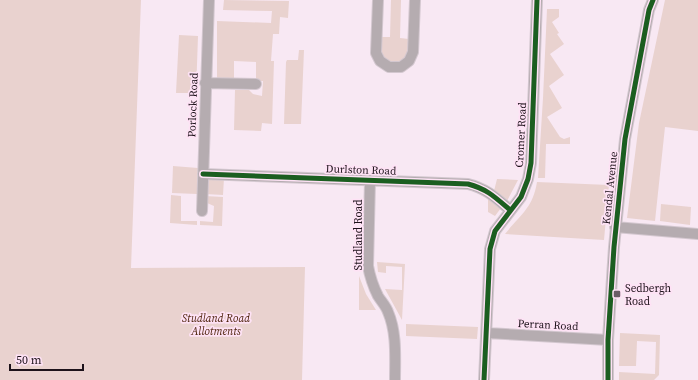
<svg xmlns="http://www.w3.org/2000/svg" width="698" height="380" font-family="'Source Serif 4',serif">
<style>
.green{fill:#e9d2cf}
.lines{fill:none;stroke-linecap:round;stroke-linejoin:round}
.street-casing{stroke:#d3c7cf;stroke-width:12}
.street{stroke:#b5acb0;stroke-width:10}
.cycleway-casing{stroke:#fee2f5;stroke-width:8}
.cycleway{stroke:#1b5e20;stroke-width:5}
.poi-dot{fill:#6a5d66;stroke:#fee2f5;stroke-width:1.5}
.labels{text-anchor:middle;dominant-baseline:central;stroke-width:3.5;stroke-linejoin:round;paint-order:stroke}
.street-label{font-size:11px;fill:#1d121a;stroke:#fee2f5}
.poi-label{font-size:11px;fill:#1d121a;stroke:#fee2f5;text-anchor:start}
.park-label{font-size:11px;font-style:italic;fill:#4d220b;stroke:#fee2f5}
</style>
<rect width="100%" height="100%" fill="#f8e8f3"/>
<!-- green -->
<path class="green" d="M0,0H141L131,268L305,267L302,380H0Z
M224,0L289,1L288,18L280,17L279,34H273L271,61H274L272,124L262,123L261,131L234,130L235,90H249L253,94L262,96L263,81H256V62L234,61V81L217,80V21L271,23L272,11L223,10Z
M391,0H401L400,38L409,39C410,44 410,52 406,57C401,65 386,64 382,56C379,50 380,43 380,37H390Z
M665,0H698V131L665,127L655,221L627,218L639,123Z
M547,9H559V17L552,22L559,33L557,34L564,44L550,54L564,75L549,86L562,108L547,117L560,137L564,139L570,137V144H546L545,178H538L543,98Z
M179,35L198,36L196,93H176Z
M299,50H304L301,124H284L286,62L287,60H298Z
M173,166L198,168L197,194L172,193Z
M208,178H224L223,195L205,194Z
M497,179L518,180L507,201L494,191Z
M537,182L609,185L604,240L505,234C520,215 533,208 537,182Z
M171,195L181,196V221H197V225L170,223Z
M205,196L223,197L222,226L200,225V221L213,222L214,206L207,203Z
M488,198L501,208L495,216L488,212Z
M661,204L691,207L690,225L660,221Z
M377,262L405,264L402,320L385,289L402,290V267L386,266V273L378,272Z
M359,276L366,294L376,310H359Z
M406,324L478,327L477,339L406,336Z
M620,333L660,335L659,375L654,380H619V372L655,374L656,342L637,341L636,366H619Z"/>
<g class="lines">
<!-- street casing -->
<g class="street-casing">
<path id="street" d="M378,0L376,53L380,61L389,67H401L409,61L413,52L415,0
M205,83L256,84
M203,174L468,184C487,189 495,197 510,210
M370,181L368,266C370,277 373,286 378,296C381,301 386,306 388,312C397,333 395,357 395,380
M202,211L209,0
M615,227L698,234
M487,333L608,340
M484,380L490,249L495,231L521,197L528,179L531,163L537,0
M608,380V340L614,247L625,139L649,10L653,0"/>
</g>
<!-- street -->
<use href="#street" class="street"/>
<!-- cycleway casing -->
<g class="cycleway-casing">
<path id="cycleway" d="M203,174L468,184C487,189 495,197 510,210
M484,380L490,249L495,231L521,197L528,179L531,163L537,0
M608,380V340L614,247L625,139L649,10L653,0"/>
</g>
<!-- cycleway -->
<use href="#cycleway" class="cycleway"/>
</g>
<!-- markers -->
<rect class="poi-dot" x="613" y="290" width="8" height="8" rx="2"/>
<g class="labels">
<!-- street labels -->
<g class="street-label">
<text transform="translate(193 105) rotate(-88)">Porlock Road</text>
<text transform="translate(521 135) rotate(-87)">Cromer Road</text>
<text transform="translate(361 170) rotate(2)">Durlston Road</text>
<text transform="translate(610 188) rotate(-84)">Kendal Avenue</text>
<text transform="translate(358 235) rotate(-90)">Studland Road</text>
<text transform="translate(548 325) rotate(3)">Perran Road</text>
</g>
<!-- poi labels -->
<g class="poi-label">
<text x="625" y="288">Sedbergh<tspan x="625" dy="13">Road</tspan></text>
</g>
<!-- park labels -->
<g class="park-label">
<text x="216" y="318">Studland Road<tspan x="216" dy="13">Allotments</tspan></text>
</g>
</g>
<!-- scale -->
<path d="M10 364v6h73v-6" fill="none" stroke="#1d121a" stroke-width="2"/>
<text x="16" y="364" font-size="12" fill="#1d121a" stroke="#fee2f5" stroke-width="3" paint-order="stroke">50 m</text>
</svg>
